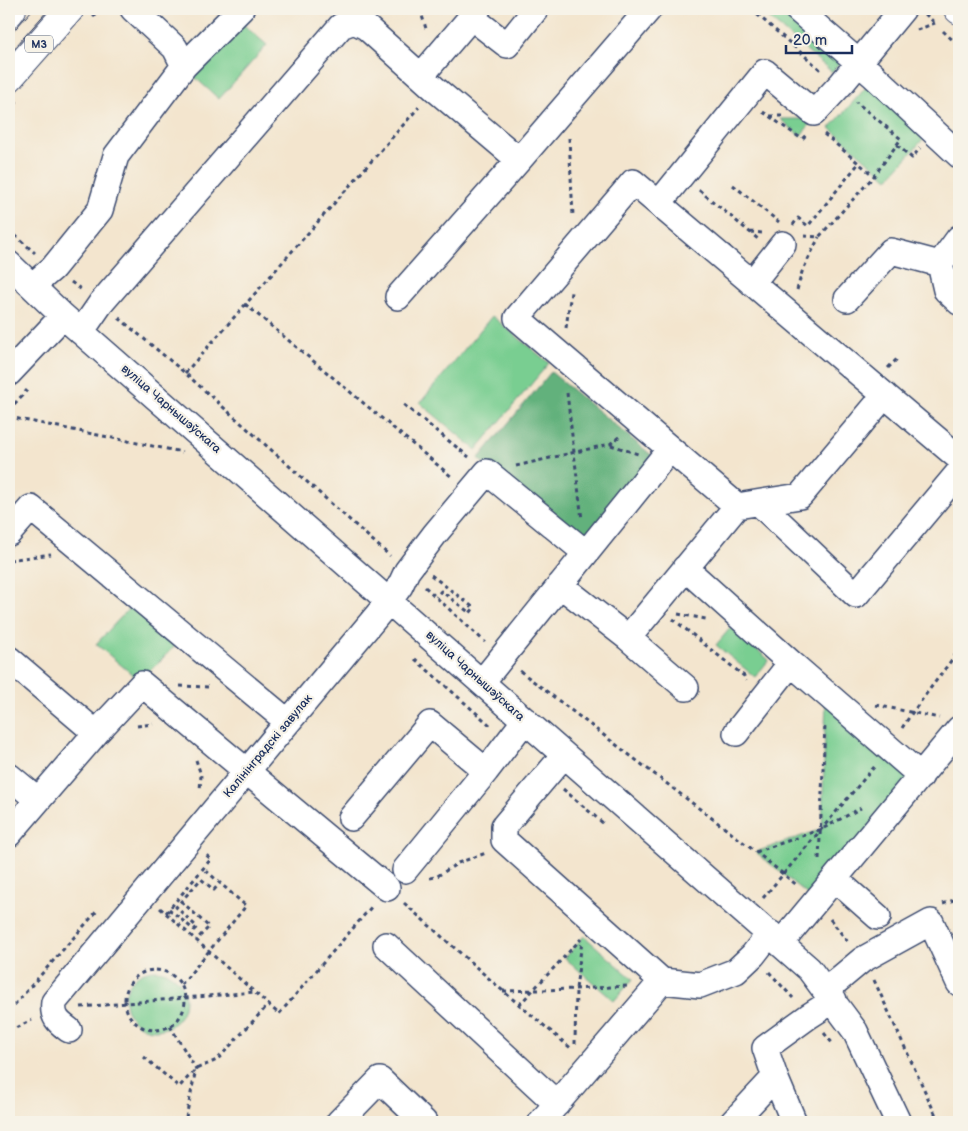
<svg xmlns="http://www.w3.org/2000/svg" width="968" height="1131" font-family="'Balsamiq Sans',sans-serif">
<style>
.green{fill:#79ce91;stroke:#4a7e78}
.forest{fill:#62b17b;stroke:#3e706c}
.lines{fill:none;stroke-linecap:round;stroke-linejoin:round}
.minor-casing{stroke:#3b4a6f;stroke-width:28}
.major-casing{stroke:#3b4a6f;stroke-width:30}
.path{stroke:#3b4a6f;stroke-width:3;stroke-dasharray:4 4;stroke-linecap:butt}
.minor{stroke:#fff;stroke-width:25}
.major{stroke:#fff;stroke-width:28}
.tram{stroke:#1b2f5e;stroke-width:1}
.labels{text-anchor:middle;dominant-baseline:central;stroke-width:4.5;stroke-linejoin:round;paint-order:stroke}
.shield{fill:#f7f3e8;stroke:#5d6a87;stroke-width:1}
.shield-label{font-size:11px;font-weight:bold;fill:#1b2f5e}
.street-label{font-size:12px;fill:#1b2f5e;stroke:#f7f3e8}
</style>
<rect width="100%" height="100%" fill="#f7f3e8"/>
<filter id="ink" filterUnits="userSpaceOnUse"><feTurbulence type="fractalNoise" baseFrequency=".02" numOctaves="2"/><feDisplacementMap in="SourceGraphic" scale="10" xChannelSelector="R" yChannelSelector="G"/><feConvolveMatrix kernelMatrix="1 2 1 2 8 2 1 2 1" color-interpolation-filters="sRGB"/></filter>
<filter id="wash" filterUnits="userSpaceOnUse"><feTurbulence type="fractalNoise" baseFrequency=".0096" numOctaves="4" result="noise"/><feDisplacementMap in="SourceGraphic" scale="20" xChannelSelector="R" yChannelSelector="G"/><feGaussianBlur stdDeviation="1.12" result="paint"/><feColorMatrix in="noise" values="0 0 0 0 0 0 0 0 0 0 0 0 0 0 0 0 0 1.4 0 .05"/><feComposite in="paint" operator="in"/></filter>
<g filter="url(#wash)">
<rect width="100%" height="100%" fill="#f3e5ce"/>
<!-- green -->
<path class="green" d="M758,9H785L843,59L832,72Z
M238,20L267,45L219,99L190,73Z
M868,85L926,136L888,179L830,128Z
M780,119H815L800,136Z
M492,316L549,363L476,450L420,403Z
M134,603L180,641L140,681L96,644Z
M731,627L769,660L755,677L716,645Z
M826,697L918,773L816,902L756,852L822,829Z
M584,936L633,979L614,1001L565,958Z
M125 1000a30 30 0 1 1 60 0a30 30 0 1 1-60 0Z"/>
<!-- forest -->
<path class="forest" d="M551,372L654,457L584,543L478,459Z"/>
</g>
<g filter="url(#ink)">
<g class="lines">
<!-- minor casing -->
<g class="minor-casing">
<path id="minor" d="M133,9L175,48L184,66
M797,9L874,76L959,155
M471,17L507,45L536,9
M421,76L478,9
M659,203L765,72L814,113L842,83L903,9
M9,264L63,316L809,969L855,1031L898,1122
M940,264L946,290L959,302
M940,264L959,238
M752,283L783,244
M32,286L53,268L100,210L116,156L184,66L241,9
M398,297L519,160
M847,299L891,251L940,264
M81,332L101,303L341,26L354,21L366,27L435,89L519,160L649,9
M9,373L63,316
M759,503L856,595L959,472
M737,506L517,318L633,182L959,458
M9,533L31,508L288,722
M685,568L791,663L736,733
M560,585L628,638L737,506L800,496L885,395
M628,638L686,688
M9,659L96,733
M791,663L921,776
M482,682L670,449
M564,755L504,826V840L662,981L700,985L736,971L753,955L770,933
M486,771L525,720
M9,776L38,800
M351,818L430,724L486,771L405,870
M9,834L96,733L142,684L387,888
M835,879L878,917
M781,943L959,729
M386,945L557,1104
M826,990L862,960L931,922L959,983
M69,1030C58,1022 52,1017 54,1002L390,600L400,586L407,571L435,534L487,472L586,553
M339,1122L380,1080L424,1122
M541,1122L662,981
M733,1122L775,1077
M794,1122L775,1077L765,1048L809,1016L834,1000"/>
</g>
<!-- major casing -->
<g class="major-casing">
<path id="major" d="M958,9L959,10
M9,13L12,9
M9,78L70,9"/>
</g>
<!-- path -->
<path class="path" d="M420,9L427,32
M751,9L822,71
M925,14L935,23
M93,17L101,9
M917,30L935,23
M943,31L959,46
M9,110L17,101
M763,112L802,139L806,135
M770,116H782
M824,134L874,176L901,139L856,102
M569,138L573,216
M897,145L912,158L920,148
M733,185L779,222
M699,190L758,239
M793,225L798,218L808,226L859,163
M9,230L35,253
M750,232L763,233
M804,236L819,237L874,176
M71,282L82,290
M797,290L802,272L819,237
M245,304L452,477
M119,318L185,373L390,556
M566,328L571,292
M888,368L897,359
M185,373L419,107
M567,393L582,520
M404,405L469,457
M9,410L27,390
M9,417L182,452
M611,445L638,454
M516,466L610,444L620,436
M9,560L51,554
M431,575L474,608L470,613L441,591L436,597
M425,587L485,642
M678,614L706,619
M673,619L744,676L746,681
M415,659L491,726
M520,671L756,852L798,886
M180,686L209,687
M876,705L939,718
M137,726L153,724
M902,728L912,713L959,650
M196,760L201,775L200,791
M563,789L604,824
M756,852L822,829L861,808
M819,859L825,725
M430,878L436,877L458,863L486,853
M763,898L875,766
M181,901L209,927L196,940
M404,903L503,991L573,1050
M943,904L959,898
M160,908L279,1014L373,905
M169,909L194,930L197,927L176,907L201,879L214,890L220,883
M166,913L211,859L206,855
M830,919L848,942
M125 1000a30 30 0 1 1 60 0a30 30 0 1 1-60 0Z
M769,972L793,998
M874,980L939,1122
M181,985L246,906L203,868
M503,991L576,989L627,986
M519,1005L581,939
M81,1007L254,992
M9,1011L97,911
M170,1026L196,1069L185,1122
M9,1031L32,1020
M824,1033L833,1044
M575,1044L576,989L582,941
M144,1057L179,1087L196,1069L217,1060L268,1005"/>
<!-- minor -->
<use href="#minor" class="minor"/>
<!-- major -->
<use href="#major" class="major"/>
<!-- tram -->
<path class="tram" d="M9,36L33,9
M9,54L49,9"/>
</g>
</g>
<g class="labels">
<!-- shield labels -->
<rect class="shield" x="25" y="35.5" width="28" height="17" rx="4"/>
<g class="shield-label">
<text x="39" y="44">М3</text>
</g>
<!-- street labels -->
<g class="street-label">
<text transform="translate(171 409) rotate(41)">вуліца Чарнышэўскага</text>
<text transform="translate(475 676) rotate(42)">вуліца Чарнышэўскага</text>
<text transform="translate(268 746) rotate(-50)">Калінінградскі завулак</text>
</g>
</g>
<!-- margin -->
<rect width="968" height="1131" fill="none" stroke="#f7f3e8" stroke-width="30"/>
<!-- scale -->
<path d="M786 45v8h66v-8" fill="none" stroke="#1b2f5e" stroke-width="2.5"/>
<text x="793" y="45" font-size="15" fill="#1b2f5e" stroke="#f7f3e8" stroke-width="4" paint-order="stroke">20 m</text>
</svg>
